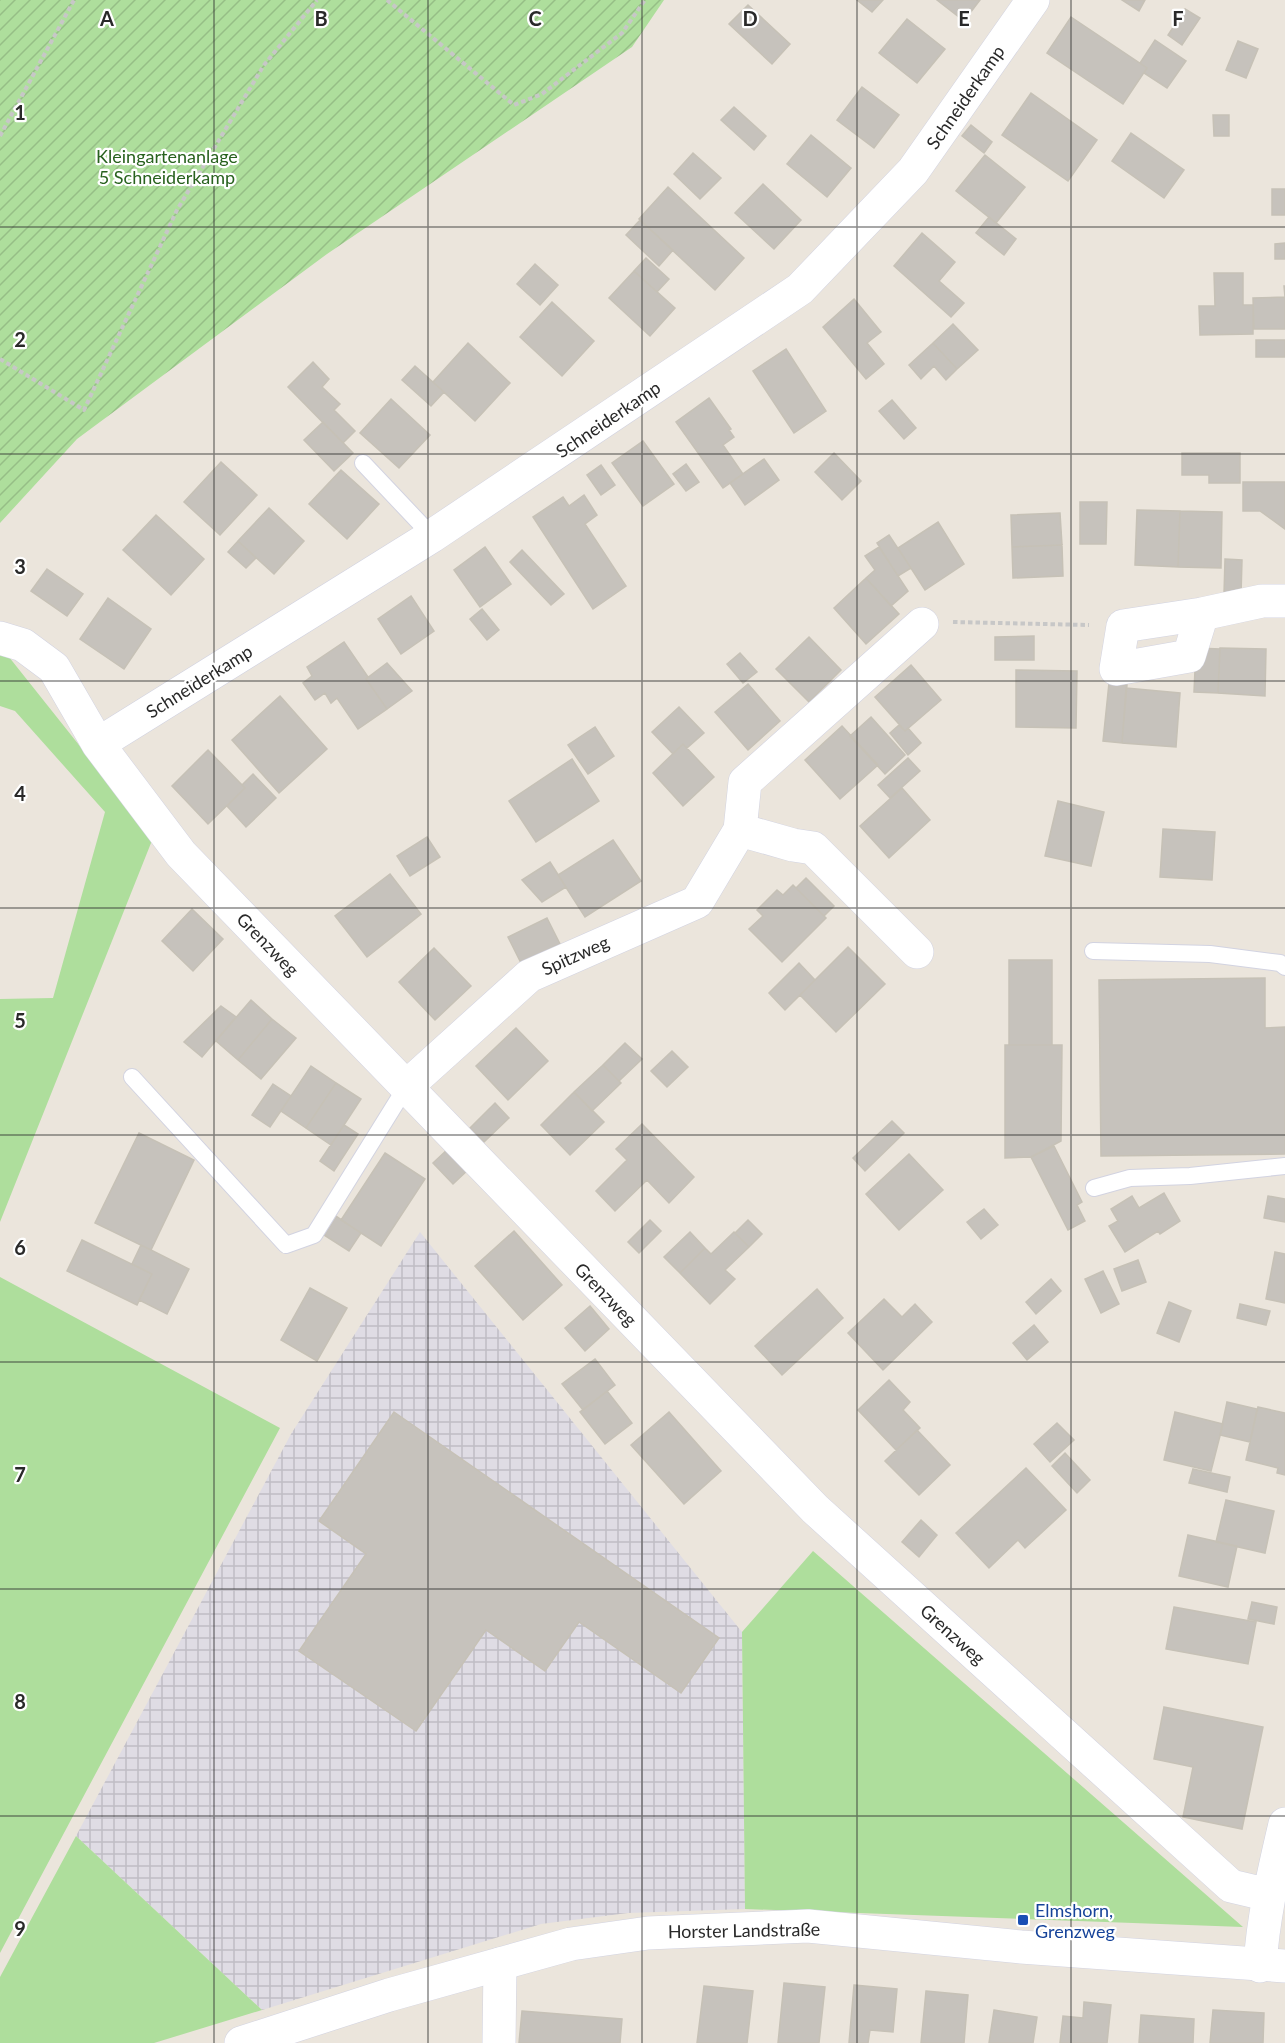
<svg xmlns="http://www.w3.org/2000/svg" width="1285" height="2043" font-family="Lato,sans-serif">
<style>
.industrial{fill:url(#industrial-grid)}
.grass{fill:#aede9c}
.garden{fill:url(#garden-furrows)}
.building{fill:#c6c2bc;stroke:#c6c1b6;stroke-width:1.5}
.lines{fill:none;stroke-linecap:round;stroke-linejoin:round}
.lane-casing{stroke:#d2d3e1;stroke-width:18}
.street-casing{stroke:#d2d3e1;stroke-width:34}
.secondary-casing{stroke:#d2d3e1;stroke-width:34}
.path{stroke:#c7c7c7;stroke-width:4;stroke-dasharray:4.5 3;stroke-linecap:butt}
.lane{stroke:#fff;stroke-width:16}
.street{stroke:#fff;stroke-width:33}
.secondary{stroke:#fff;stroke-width:33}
.grid{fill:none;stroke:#292929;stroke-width:1.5;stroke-opacity:0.55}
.transit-dot{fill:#1a4fb4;stroke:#fff;stroke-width:2}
.labels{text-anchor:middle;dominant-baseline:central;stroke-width:4.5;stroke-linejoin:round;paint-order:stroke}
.street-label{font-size:18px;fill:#292929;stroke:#fff}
.park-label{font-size:18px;fill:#28621e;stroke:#fff}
.transit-label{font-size:18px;fill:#164399;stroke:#fff;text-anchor:start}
.grid-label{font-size:20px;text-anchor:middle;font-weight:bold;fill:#292929;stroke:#fff;stroke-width:4.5;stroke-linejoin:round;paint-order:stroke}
</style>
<defs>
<pattern id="industrial-grid" width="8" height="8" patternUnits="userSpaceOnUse" patternTransform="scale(1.5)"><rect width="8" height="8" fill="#dfdce4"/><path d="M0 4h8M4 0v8" fill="none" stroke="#bfbdc4"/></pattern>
<pattern id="garden-furrows" width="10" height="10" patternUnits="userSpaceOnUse" patternTransform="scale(1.5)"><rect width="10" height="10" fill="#aede9c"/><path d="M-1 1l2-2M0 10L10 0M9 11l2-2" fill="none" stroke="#96be86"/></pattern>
</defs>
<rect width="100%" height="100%" fill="#ebe5dc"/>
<!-- industrial -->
<path class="industrial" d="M420,1232L742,1632L745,1909L628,1913L541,1924L262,2010L76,1836L291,1434Z"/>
<!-- grass -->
<path class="grass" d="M0,649L5,652L153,838L0,1222V999L53,998L105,812L15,711L0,706Z
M0,1277L280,1428L0,1953Z
M813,1551L1243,1927L745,1909L742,1632Z
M76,1836L262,2010L154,2043H0V1977Z"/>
<!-- garden -->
<path class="garden" d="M0,0H664L632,47L327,254L77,439L0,523Z"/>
<!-- building -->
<path class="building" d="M857,0H883L872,12Z
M937,0H980L964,21Z
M1122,0H1145L1139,11Z
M748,5L790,44L772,64L729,24Z
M1185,9L1200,18L1182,45L1168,35Z
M1071,17L1147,68L1123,104L1047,53Z
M907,19L945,49L917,83L879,53Z
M1155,40L1186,61L1167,88L1144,73L1147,68L1140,63Z
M1238,41L1258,49L1246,78L1226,70Z
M862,87L899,115L874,148L837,120Z
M1031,93L1097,140L1068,181L1002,135Z
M734,107L766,136L754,150L721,120Z
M1213,115H1229V136H1214Z
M971,125L992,142L984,153L962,136Z
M1131,133L1184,170L1164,198L1112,161Z
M811,135L851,168L827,197L787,164Z
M693,153L721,178L700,199L674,174Z
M985,155L1025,187L996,223L956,191Z
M763,184L801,220L774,249L735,213Z
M668,187L744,258L715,290L639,219Z
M1272,189H1285V215H1272Z
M989,217L1016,239L1004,255L976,233Z
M640,220L673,250L659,266L626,235Z
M922,233L955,262L939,281L964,303L951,317L894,266Z
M1285,243V259H1275V244Z
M646,258L669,279L657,292L634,271Z
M535,264L558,285L540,305L517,284Z
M634,271L675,308L650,336L609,298Z
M1214,273H1243V305H1253V334L1200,335L1199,306H1215Z
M1284,286H1285V329H1254L1253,298L1285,297Z
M854,299L881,332L867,343L884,364L866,379L823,327Z
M552,302L594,341L562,376L520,337Z
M953,324L978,350L957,369L933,343Z
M1256,340H1285V357H1256Z
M468,343L510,383L475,421L433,382Z
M933,343L957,369L946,380L934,366L921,379L909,365Z
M786,349L826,411L794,433L753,371Z
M313,362L329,379L322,387L340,404L334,410L355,431L343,443L288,387Z
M415,366L444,392L431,406L402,380Z
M709,398L731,429L729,430L734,437L723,445L743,474L723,488L676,422Z
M391,399L430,435L399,468L360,433Z
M892,400L916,428L904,439L879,411Z
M323,422L353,453L334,471L304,440Z
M643,441L674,484L643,506L612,463Z
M834,453L861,481L842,500L815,472Z
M1182,453H1240V483H1209V475H1182Z
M764,459L779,480L745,505L730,483Z
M221,462L257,495L220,535L184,502Z
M686,464L699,482L686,491L673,474Z
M601,465L615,485L601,495L587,475Z
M341,470L379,504L347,539L309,504Z
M1243,482H1285V529L1260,511H1243Z
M584,495L597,515L585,524L626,586L593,609L533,517L563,497L569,506Z
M1080,502H1107L1106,544H1080Z
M269,508L304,541L274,574L238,541Z
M1137,510L1180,511L1178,567L1135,565Z
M1180,511L1222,512L1221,568L1178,567Z
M1060,513L1062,545L1012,547L1011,515Z
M156,515L204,559L171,595L123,550Z
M938,522L964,564L925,590L898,548Z
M889,535L911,568L898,576L877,543Z
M238,541L256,558L246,568L228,552Z
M1062,545L1063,576L1013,578L1012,547Z
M485,547L511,584L480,607L454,570Z
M879,547L908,591L891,606L866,578L875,570L865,556Z
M522,550L564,594L551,605L510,562Z
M1225,559L1242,560L1241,595L1224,594Z
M47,569L83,594L67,616L31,591Z
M866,578L899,614L866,644L834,608Z
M411,596L434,631L401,654L378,619Z
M108,598L151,629L124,669L80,639Z
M482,609L499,630L487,640L470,619Z
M1034,636V660H995V637Z
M809,637L841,670L809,702L776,669Z
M344,642L368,677L366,679L387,709L358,729L337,698L331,703L325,693L315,700L303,683L312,676L307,667Z
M1196,648L1220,649L1218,693L1194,692Z
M1220,648L1266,649L1265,696L1218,693Z
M740,653L757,672L743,683L727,664Z
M387,663L412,691L387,709L366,679Z
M911,665L941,700L905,731L875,697Z
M1016,670L1077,671L1076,728L1016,727Z
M1109,683L1127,685L1122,743L1103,741Z
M748,684L780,721L748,750L715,712Z
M1126,688L1180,693L1176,747L1122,743Z
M280,696L327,749L279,793L232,740Z
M679,707L704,733L687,748L683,744L673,754L652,732Z
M871,717L905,755L885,774L850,736Z
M899,725L905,731L908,728L921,743L908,755L890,733Z
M842,726L878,765L840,799L805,760Z
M595,727L614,756L588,774L568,745Z
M683,744L714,777L683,806L653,773Z
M208,750L245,788L208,824L172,786Z
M908,758L920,771L890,798L878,785Z
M572,759L599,801L536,842L509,801Z
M253,774L276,798L246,827L227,806L245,788L242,785Z
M902,788L930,820L889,858L860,826Z
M1058,801L1104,812L1091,866L1045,856Z
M1163,829L1215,832L1212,880L1160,877Z
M427,837L440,857L410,876L397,856Z
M613,840L641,881L585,917L558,875Z
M550,862L566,887L542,902L522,880Z
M390,874L421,914L367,957L335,916Z
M806,878L834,906L824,916L796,888Z
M793,885L826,918L782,962L749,929L763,916L757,910L777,890L783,895Z
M192,909L223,939L193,971L162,941Z
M547,918L560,944L521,963L508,937Z
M848,947L885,984L836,1032L800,995Z
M434,948L471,986L435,1020L399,982Z
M1009,960H1052V1045H1009Z
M799,963L815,980L785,1010L769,993Z
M1265,978V1028L1285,1027V1154L1101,1156L1099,980Z
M251,1000L272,1019L238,1060L216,1041Z
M221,1006L236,1017L202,1057L184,1042Z
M272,1019L296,1038L261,1079L238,1060Z
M516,1028L548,1061L508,1100L476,1066Z
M625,1043L642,1059L619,1081L603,1065Z
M1005,1045H1062L1061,1141L1031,1157L1005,1158Z
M672,1051L688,1067L667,1087L651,1071Z
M603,1065L621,1083L592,1111L574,1092Z
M311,1066L336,1083L306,1128L281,1111Z
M336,1083L361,1099L331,1145L306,1128Z
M273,1084L291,1096L270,1127L252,1115Z
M574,1092L604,1122L570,1155L541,1125Z
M495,1103L509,1118L484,1142L470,1128Z
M892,1121L904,1133L865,1171L853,1158Z
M642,1124L694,1177L669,1203L647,1180L615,1211L596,1191L627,1160L616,1149Z
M344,1125L358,1134L334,1171L320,1161Z
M139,1133L194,1160L151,1250L95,1223Z
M1054,1146L1082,1202L1077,1205L1085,1221L1068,1230L1031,1157Z
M450,1147L470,1168L453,1184L433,1163Z
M385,1153L425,1179L381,1246L341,1220Z
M909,1154L943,1190L899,1230L866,1194Z
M1164,1193L1180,1221L1160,1234L1158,1231L1125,1252L1109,1226L1118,1221L1111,1209L1132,1196L1139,1208Z
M1268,1196L1285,1199V1222L1264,1218Z
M984,1209L998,1225L981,1239L967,1222Z
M336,1216L361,1233L349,1251L324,1235Z
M650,1220L661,1231L639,1253L628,1242Z
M748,1220L762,1234L749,1247L735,1233Z
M514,1231L562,1285L523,1320L475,1266Z
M690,1232L705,1248L680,1273L664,1257Z
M734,1232L749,1247L725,1270L735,1279L710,1304L680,1273L705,1248L711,1254Z
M82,1240L152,1274L137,1305L67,1271Z
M141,1245L189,1269L167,1314L139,1300L152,1274L132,1264Z
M1275,1252L1285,1254V1303L1266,1299Z
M1138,1260L1146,1282L1122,1291L1114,1269Z
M1103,1271L1119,1304L1101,1313L1085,1279Z
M1051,1279L1061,1291L1036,1314L1026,1302Z
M310,1288L347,1308L317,1361L281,1340Z
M817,1289L843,1318L782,1375L755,1346Z
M884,1299L902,1317L915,1304L932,1322L883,1370L848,1333Z
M1169,1302L1191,1311L1179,1342L1157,1333Z
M1240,1304L1270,1311L1266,1325L1237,1318Z
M590,1306L609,1329L585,1351L565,1328Z
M1034,1325L1048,1342L1027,1360L1013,1343Z
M595,1359L615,1385L583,1410L562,1384Z
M889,1380L910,1402L903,1410L920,1428L896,1450L858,1410Z
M607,1391L632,1423L605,1444L580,1412Z
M1227,1402L1257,1409L1250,1442L1220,1435Z
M1258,1407L1285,1413V1475L1277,1473L1278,1468L1246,1460Z
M394,1412L719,1638L681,1693L579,1622L545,1671L486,1630L416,1731L299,1651L366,1554L319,1521Z
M669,1412L721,1471L684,1504L631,1445Z
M1175,1412L1223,1424L1211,1471L1164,1460Z
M1057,1423L1074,1440L1050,1462L1034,1444Z
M917,1430L950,1465L919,1495L885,1461Z
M1065,1453L1090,1480L1077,1493L1052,1466Z
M1026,1468L1066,1510L1025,1548L1018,1540L989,1568L956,1533Z
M1193,1469L1230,1477L1227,1492L1189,1483Z
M1226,1500L1274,1511L1265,1553L1216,1542Z
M921,1520L937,1535L919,1557L902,1542Z
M1188,1535L1237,1546L1228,1587L1179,1576Z
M1252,1602L1277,1607L1274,1624L1248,1619Z
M1174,1607L1256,1622L1248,1664L1166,1649Z
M1164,1707L1263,1727L1242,1829L1183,1817L1193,1767L1154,1759Z
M784,1983L825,1987L819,2043H778Z
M854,1985L897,1989L893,2032L870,2030L868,2043H849Z
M704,1986L753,1991L747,2043H697Z
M926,1991L968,1995L964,2043H921Z
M1084,2002L1111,2005L1107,2043H1060L1063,2016L1083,2018Z
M994,2010L1037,2017L1033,2043H989Z
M1213,2010L1264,2013L1263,2043H1210Z
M522,2011L622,2019L620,2043H519Z
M1141,2015L1194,2019L1193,2043H1139Z"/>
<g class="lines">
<!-- lane casing -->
<g class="lane-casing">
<path id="lane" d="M363,463L432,536
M1093,951L1210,954L1280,963L1285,967
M132,1077L286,1245L314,1235L406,1087
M1094,1188L1130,1178L1190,1176L1285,1166"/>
</g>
<!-- street casing -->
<g class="street-casing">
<path id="street" d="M1202,614L1189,656L1116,669L1123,626L1202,614L1262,601H1285
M0,638L23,645L54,668L98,744L181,854L815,1509L1231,1886L1269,1895
M98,744L432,536L800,289L913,171L1033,0
M740,830L745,782L922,624
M406,1087L529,976L697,902L740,830L793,845L813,848L917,952
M1260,1966C1263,1917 1274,1871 1285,1824
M499,2043L500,1964"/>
</g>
<!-- secondary casing -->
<g class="secondary-casing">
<path id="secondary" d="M241,2043L389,1995L571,1944L648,1933L808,1926L1021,1947L1285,1966"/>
</g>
<!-- path -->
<path class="path" d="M387,0L514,105L542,94L622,33L645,0
M0,136L74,0
M0,359L84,410L177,210L264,65L317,0
M953,622L1089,625"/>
<!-- lane -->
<use href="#lane" class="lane"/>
<!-- street -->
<use href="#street" class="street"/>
<!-- secondary -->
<use href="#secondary" class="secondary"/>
</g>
<!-- grid -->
<path class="grid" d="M214,0V2043M428,0V2043M642,0V2043M857,0V2043M1071,0V2043M0,227H1285M0,454H1285M0,681H1285M0,908H1285M0,1135H1285M0,1362H1285M0,1589H1285M0,1816H1285"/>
<!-- markers -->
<rect class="transit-dot" x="1017" y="1914" width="12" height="12" rx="3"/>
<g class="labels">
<!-- street labels -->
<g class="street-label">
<text transform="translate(965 97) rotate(-55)">Schneiderkamp</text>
<text transform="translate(608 419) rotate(-34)">Schneiderkamp</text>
<text transform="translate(199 681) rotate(-32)">Schneiderkamp</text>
<text transform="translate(268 944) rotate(46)">Grenzweg</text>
<text transform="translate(575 955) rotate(-24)">Spitzweg</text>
<text transform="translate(606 1294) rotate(46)">Grenzweg</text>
<text transform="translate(953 1634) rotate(42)">Grenzweg</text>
<text transform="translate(744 1930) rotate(-1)">Horster Landstraße</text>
</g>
<!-- park labels -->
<g class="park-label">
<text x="167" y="156">Kleingartenanlage<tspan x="167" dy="21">5 Schneiderkamp</tspan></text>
</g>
<!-- transit labels -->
<g class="transit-label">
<text x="1035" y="1910">Elmshorn,<tspan x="1035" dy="21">Grenzweg</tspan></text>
</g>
</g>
<g class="grid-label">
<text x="107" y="26">A</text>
<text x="321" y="26">B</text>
<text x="535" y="26">C</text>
<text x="750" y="26">D</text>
<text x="964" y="26">E</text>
<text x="1178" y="26">F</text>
<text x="20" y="120">1</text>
<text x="20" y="347">2</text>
<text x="20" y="574">3</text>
<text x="20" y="801">4</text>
<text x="20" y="1028">5</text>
<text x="20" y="1255">6</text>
<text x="20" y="1482">7</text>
<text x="20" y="1709">8</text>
<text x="20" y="1936">9</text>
</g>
</svg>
